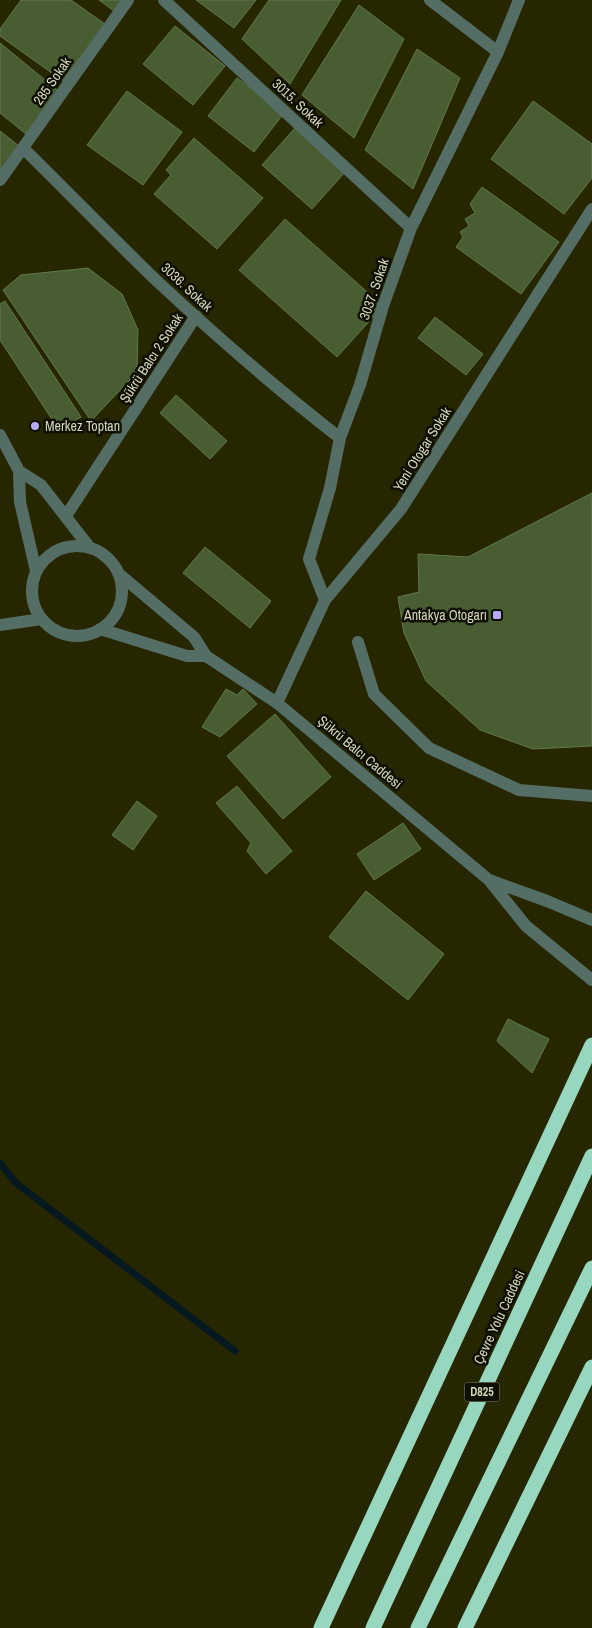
<svg xmlns="http://www.w3.org/2000/svg" width="592" height="1628" font-family="'Archivo Narrow',sans-serif">
<style>
.lines{fill:none;stroke-linecap:round;stroke-linejoin:round}
.stream{stroke:#061820;stroke-width:7}
.building{fill:#485e32;stroke:#62794c}
.minor{stroke:#556e65;stroke-width:12}
.highway{stroke:#97d6bf;stroke-width:15}
.poi-dot{fill:#b7abf8;stroke:#0e0f00;stroke-width:2}
.labels{text-anchor:middle;dominant-baseline:central;stroke-width:5;stroke-linejoin:round;paint-order:stroke}
.shield{fill:#0e0f00;stroke:#999a84;stroke-width:1}
.shield-label{font-size:12px;font-weight:bold;fill:#d4d6bc}
.street-label{font-size:14px;fill:#d4d6bc;stroke:#0e0f00}
.poi-label{font-size:14px;fill:#d4d6bc;stroke:#0e0f00;text-anchor:start}
</style>
<rect width="100%" height="100%" fill="#262600"/>
<g class="lines">
<!-- stream -->
<path class="stream" d="M0,1163L16,1183L235,1351"/>
</g>
<!-- building -->
<path class="building" d="M21,0H71L105,24L63,81L0,36V29Z
M99,0H122L114,11Z
M196,0H256L234,28Z
M269,0H341L290,84L242,39Z
M359,5L404,39L354,138L302,95Z
M175,26L225,66L193,105L143,64Z
M0,43L61,93L26,134L0,113Z
M417,49L460,78L413,189L365,150Z
M237,78L284,113L254,152L208,116Z
M127,91L182,132L143,185L87,145Z
M533,101L592,144V178L564,214L491,159Z
M295,128L345,172L312,209L262,165Z
M0,131L19,146L0,172Z
M194,138L263,198L217,249L154,194L171,175L166,170Z
M482,187L559,242L521,294L456,247L463,237L460,232L469,226L465,219L475,213L470,204Z
M285,219L383,306L337,357L239,270Z
M88,268L122,294L138,330L137,372L91,421L3,290L21,275Z
M5,301L81,417L59,430L0,340V304Z
M435,317L483,354L466,375L418,338Z
M176,395L227,441L210,459L160,413Z
M592,493V746L533,749L480,730L426,681L404,633L398,597L419,592L418,554L468,557Z
M205,547L271,601L250,628L183,573Z
M226,689L237,695L243,689L257,704L220,737L202,727Z
M275,714L331,777L283,819L227,756Z
M237,786L292,851L266,874L247,851L251,843L216,803Z
M137,801L157,816L133,850L112,835Z
M403,823L421,849L374,880L357,854Z
M366,891L444,954L408,1000L329,937Z
M508,1019L549,1039L532,1073L497,1041Z"/>
<g class="lines">
<!-- minor -->
<path class="minor" d="M164,0L411,228
M430,0L498,52
M23,148C68,192 112,238 158,282C216,336 277,389 340,438
M0,180L128,0
M0,435L19,471L20,502L36,571
M19,471L41,485L90,548
M66,516L196,316
M32 591a45 45 0 1 1 90 0a45 45 0 1 1-90 0Z
M118,573L194,637L206,656L277,703L489,880L526,926L592,980
M325,600L309,559L330,488L340,438L360,385L383,306L411,228L498,52L519,0
M0,625L42,619
M100,629L187,656H206
M358,642L374,694L429,748L519,790L592,796
M277,703L325,600L401,509L592,209
M489,880L547,901L592,920"/>
<!-- highway -->
<path class="highway" d="M321,1628L592,1045
M373,1628L592,1156
M418,1628L592,1268
M465,1628L592,1367"/>
</g>
<!-- markers -->
<g class="poi-dot">
<circle cx="35" cy="426" r="5"/>
<rect x="492" y="610" width="10" height="10" rx="2.5"/>
</g>
<g class="labels">
<!-- shield labels -->
<rect class="shield" x="464.5" y="1382.5" width="35" height="19" rx="4"/>
<g class="shield-label">
<text x="482" y="1392">D825</text>
</g>
<!-- street labels -->
<g class="street-label">
<text transform="translate(52 81) rotate(-55)">285 Sokak</text>
<text transform="translate(298 103) rotate(43)">3015. Sokak</text>
<text transform="translate(187 287) rotate(43)">3036. Sokak</text>
<text transform="translate(374 289) rotate(-71)">3037. Sokak</text>
<text transform="translate(151 358) rotate(-57)">Şükrü Balcı 2 Sokak</text>
<text transform="translate(422 449) rotate(-58)">Yeni Otogar Sokak</text>
<text transform="translate(360 752) rotate(40)">Şükrü Balcı Caddesi</text>
<text transform="translate(499 1317) rotate(-65)">Çevre Yolu Caddesi</text>
</g>
<!-- poi labels -->
<g class="poi-label">
<text x="45" y="426">Merkez Toptan</text>
<text x="487" y="615" text-anchor="end">Antakya Otogarı</text>
</g>
</g>
</svg>
